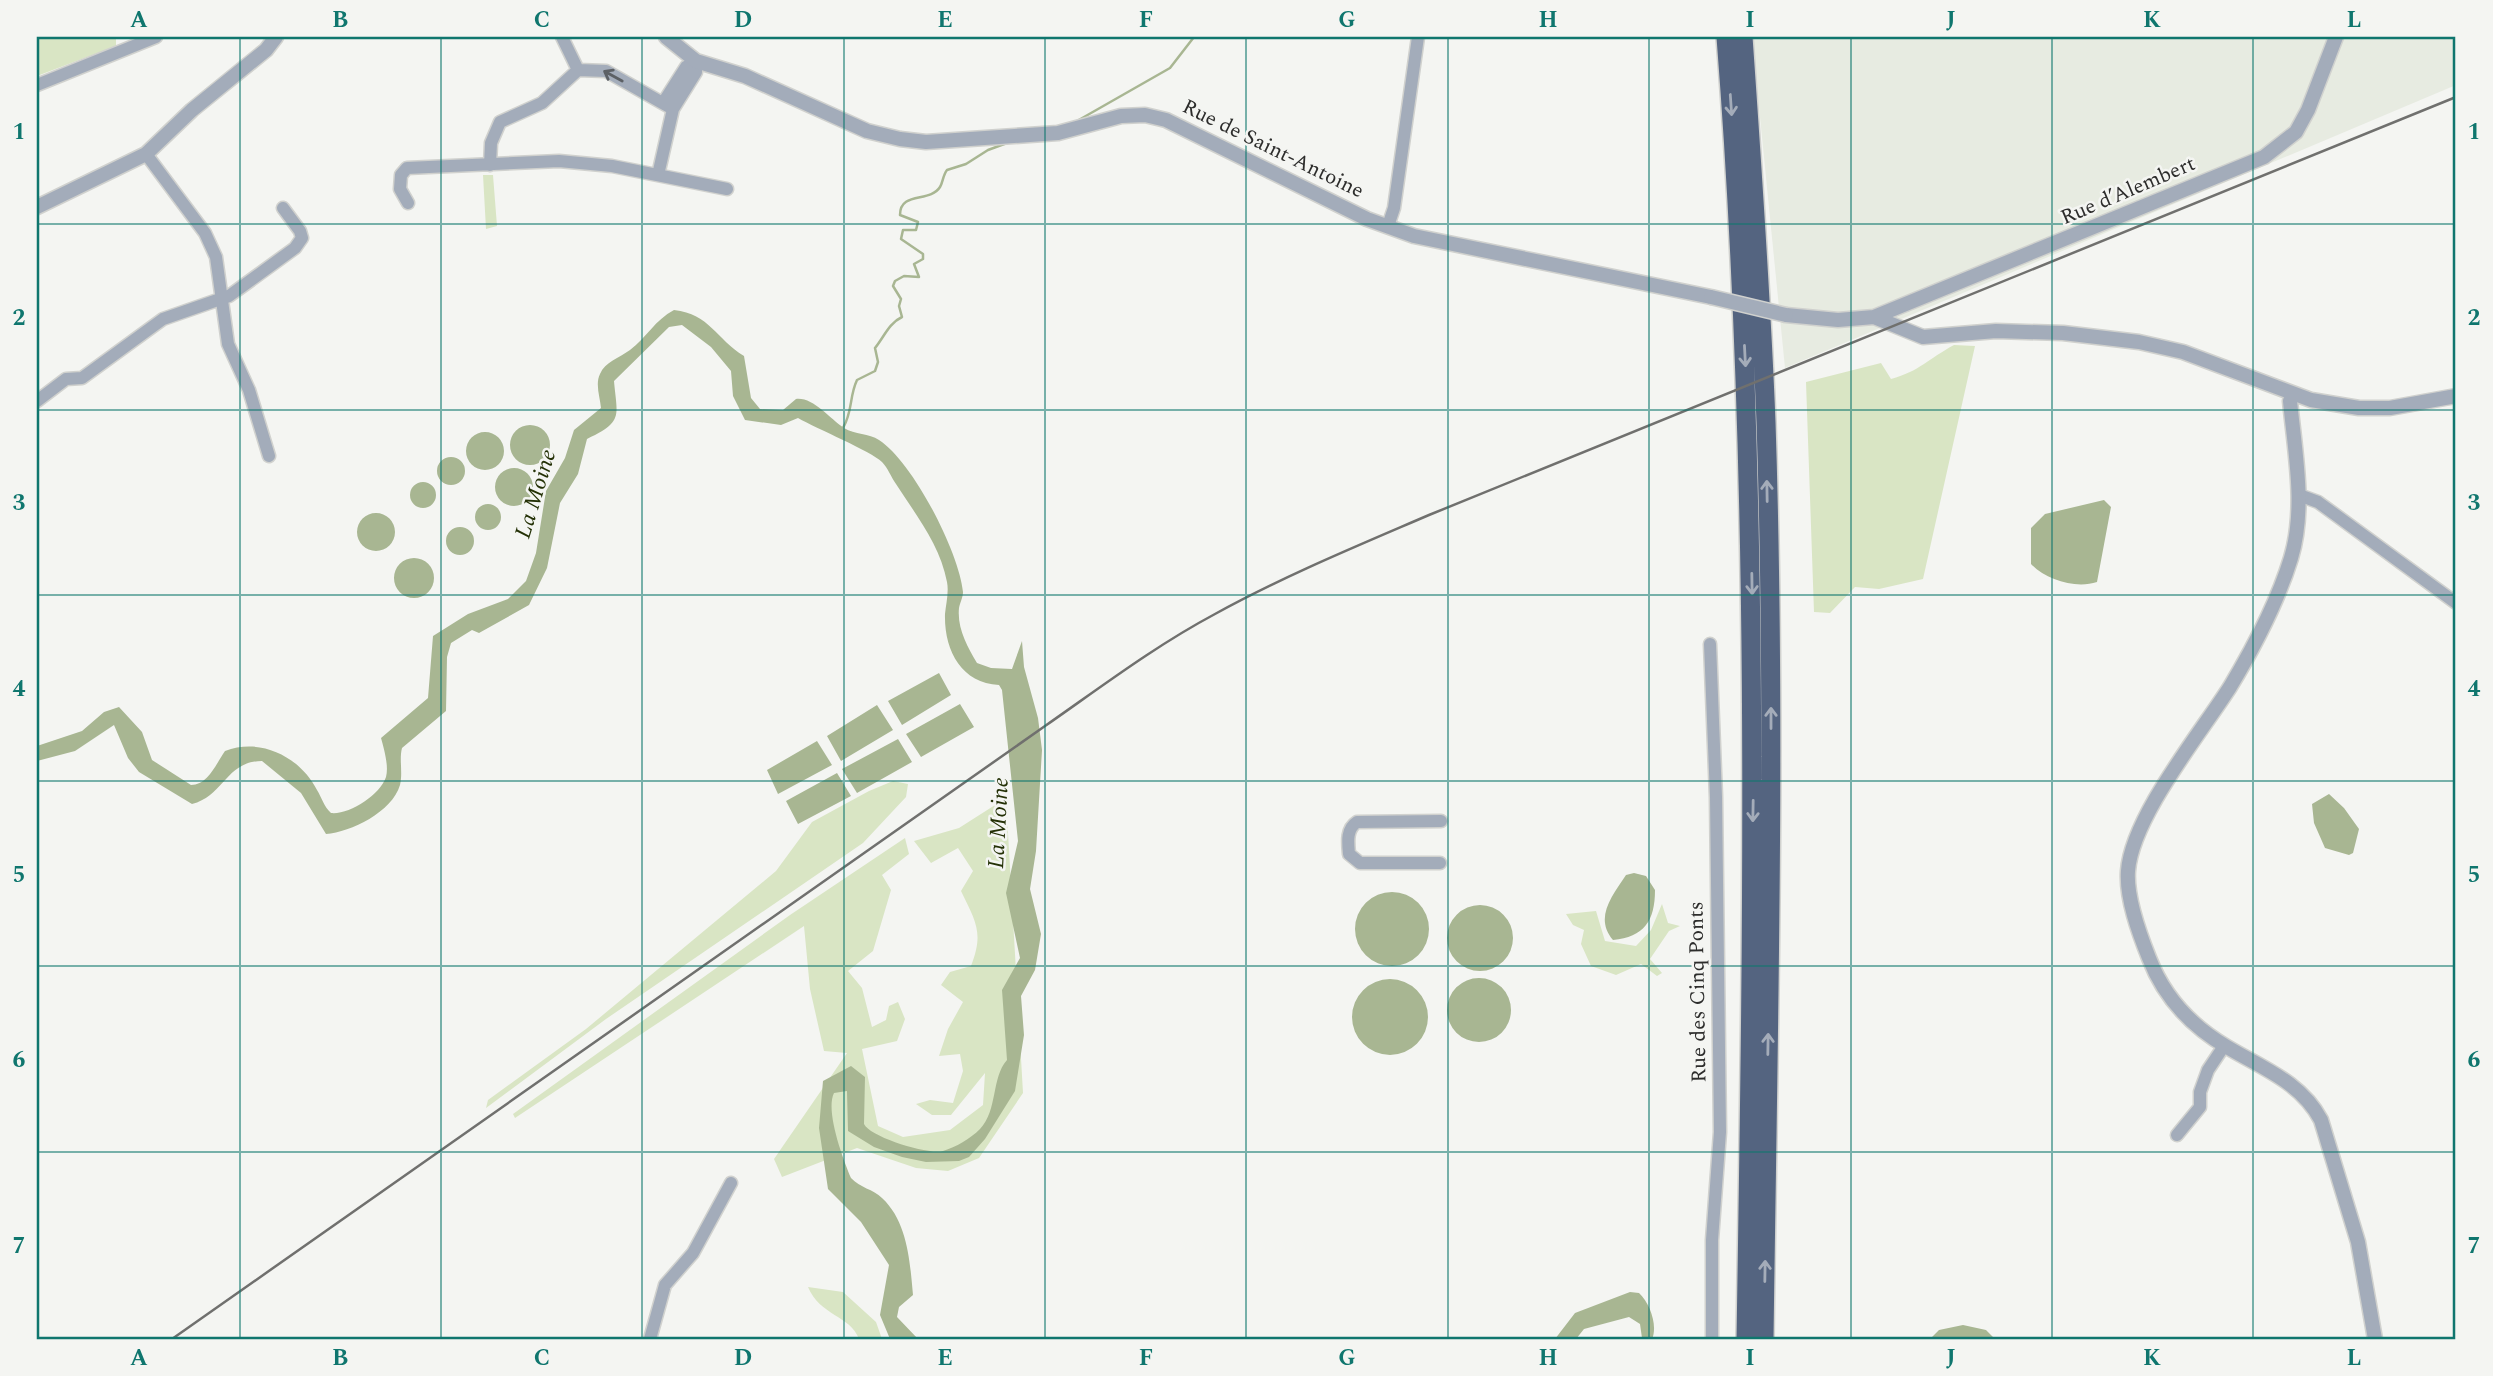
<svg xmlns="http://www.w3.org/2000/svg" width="2493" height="1376" font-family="Spectral,serif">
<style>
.built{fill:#e7ebe1}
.green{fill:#d9e5c4}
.water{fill:#a8b692}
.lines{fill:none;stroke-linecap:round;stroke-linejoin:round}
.stream{stroke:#a8b692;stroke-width:2.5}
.minor-casing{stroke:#d0d1ce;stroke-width:15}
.tertiary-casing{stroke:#d0d1ce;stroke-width:17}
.trunk-casing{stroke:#d0d1ce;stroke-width:22}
.minor{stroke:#a3acba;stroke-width:12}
.tertiary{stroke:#a3acba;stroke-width:14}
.trunk{stroke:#546480;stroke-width:19}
.rail{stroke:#70706e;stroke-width:2.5}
.tertiary-bridge-casing{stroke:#d0d1ce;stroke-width:17;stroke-linecap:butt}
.tertiary-bridge{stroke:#a3acba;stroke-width:14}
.oneway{stroke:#5c6065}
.oneway2{stroke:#a4acb9}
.grid{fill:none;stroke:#0f766e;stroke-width:2;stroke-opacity:0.55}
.labels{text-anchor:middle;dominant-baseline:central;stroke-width:5;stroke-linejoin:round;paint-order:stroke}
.street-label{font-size:21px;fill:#2d2d2c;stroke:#f4f5f2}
.water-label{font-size:23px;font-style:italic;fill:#243106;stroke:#f4f5f2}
.neatline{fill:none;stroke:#0f766e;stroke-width:2.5}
.grid-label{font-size:23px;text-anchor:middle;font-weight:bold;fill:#0f766e}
</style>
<rect width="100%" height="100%" fill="#f4f5f2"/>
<!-- built -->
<path class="built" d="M1752,37H2456V85L1785,368Z"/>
<!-- green -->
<path class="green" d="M37,37H116V46L37,76Z
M483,175H493L497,226L486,229Z
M1954,345L1975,346L1923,579L1879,589L1855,587L1830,613L1814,612L1806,382L1881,363L1891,379C1920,371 1928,359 1954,345Z
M893,781L908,784L906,797L863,843L606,1019L486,1108L488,1100L586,1029L776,871L812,822L869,791Z
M1006,798L1023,1093L979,1158L948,1171L916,1168L857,1148L782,1177L774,1159L847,1053L824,1051L810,989L804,926L515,1118L513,1114L790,915L905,838L909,854L882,875L891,890L873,951L848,971L862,988L872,1027L886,1020L889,1006L898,1002L905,1019L897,1041L862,1049L878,1126L903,1137L950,1130L983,1105L985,1073L951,1115H932L916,1104L930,1100L953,1103L963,1071L960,1054L939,1056L948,1029L963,1002L941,985L950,972L971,966C984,933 976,922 961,891L973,871L958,848L931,863L914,841L959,828Z
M1662,904L1668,923L1680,926L1669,931L1650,959L1662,973L1657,976L1641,964L1616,975L1591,966L1581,944L1584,930L1573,925L1566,914L1596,911L1605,941L1636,946L1651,930Z
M808,1287L843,1292L876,1322L882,1339H859C850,1315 820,1316 808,1287Z"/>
<!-- water -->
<path class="water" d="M674,310C710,314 716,339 744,356L751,398L760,409L783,410L796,399C813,397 829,418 844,428C855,435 869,433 879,440C913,462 959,552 963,592C963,597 960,603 959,608C957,628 967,646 977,663L991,668L1012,669L1022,641L1024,667L1038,718L1042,750L1036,851L1030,889L1041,934L1035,970L1021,996L1024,1035L1015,1091L985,1139L969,1157L959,1161L926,1162L902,1157L874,1147L848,1131L847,1091L834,1093C825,1111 843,1159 851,1178C860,1188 873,1189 882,1198C908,1222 910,1263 913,1295L899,1307L897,1317L918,1339H890L880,1315L889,1265L861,1222L828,1189L819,1128L823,1081L851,1066L865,1077L864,1124C870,1137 928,1155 943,1151C956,1147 970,1139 980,1129C998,1110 991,1078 1007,1060L1002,990L1020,958L1006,893L1018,841L1002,690L999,685C961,683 944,650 945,614C946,604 949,592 947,582C940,545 916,515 896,484C891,477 888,468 882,462C871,451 817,429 798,418L781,425L745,420L733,396L731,371L711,347L682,325L669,327L614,381C617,416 624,422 587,439L578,474L560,503L547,568L529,605L479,633L472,630L451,643L447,657L446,711L402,748C399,760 403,772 400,785C392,812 351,832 326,834L301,793L262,761C226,761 224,796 192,804L139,772L128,758L114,725L75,751L37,761V746L82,731L104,712L119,707L142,732L152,760L191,785C208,785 216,764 225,751C261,737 300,757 317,790C322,798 324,807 331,813C349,815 380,795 386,777C389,766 384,749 381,738L428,698L433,636L468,614L508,599L526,581L536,553L546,491L565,458L574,430L601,408C600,397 595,384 600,374C605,362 619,358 630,350C647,337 655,320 674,310Z
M510 445a20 20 0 1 1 40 0a20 20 0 1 1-40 0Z
M466 451a19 19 0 1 1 38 0a19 19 0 1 1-38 0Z
M437 471a14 14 0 1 1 28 0a14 14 0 1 1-28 0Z
M495 487a19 19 0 1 1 38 0a19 19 0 1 1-38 0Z
M410 495a13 13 0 1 1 26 0a13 13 0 1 1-26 0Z
M2104,500L2111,507L2097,582C2076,589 2046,580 2031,564V528L2045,514Z
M475 517a13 13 0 1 1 26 0a13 13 0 1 1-26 0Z
M357 532a19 19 0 1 1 38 0a19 19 0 1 1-38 0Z
M446 541a14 14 0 1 1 28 0a14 14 0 1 1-28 0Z
M394 578a20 20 0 1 1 40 0a20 20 0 1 1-40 0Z
M939,673L951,695L902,725L888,701Z
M960,704L974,727L921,757L906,734Z
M877,705L893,730L841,761L827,736Z
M898,739L912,762L857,793L842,769Z
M817,741L832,765L778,794L767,770Z
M837,773L851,796L798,824L786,801Z
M2329,794L2344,808L2359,829L2353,853L2349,855L2325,848L2314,823L2312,804Z
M1634,873L1646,876L1655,890C1655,921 1644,937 1613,940C1594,918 1612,896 1626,875Z
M1355 929a37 37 0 1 1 74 0a37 37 0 1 1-74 0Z
M1447 938a33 33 0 1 1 66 0a33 33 0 1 1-66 0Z
M1447 1010a32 32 0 1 1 64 0a32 32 0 1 1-64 0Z
M1352 1017a38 38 0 1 1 76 0a38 38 0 1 1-76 0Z
M1630,1292L1639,1293C1650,1303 1658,1326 1652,1339H1638L1642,1338L1640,1324L1629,1317L1584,1329L1576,1339H1555L1575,1313Z
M1963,1325L1986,1330L1995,1339H1930L1939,1330Z"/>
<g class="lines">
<!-- stream -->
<path class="stream" d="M1077,121L1170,68L1194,37
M843,428C853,411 849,397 857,380L875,371L878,362L875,348C884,337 889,323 902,317L899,306L901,299L893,286L895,281L904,276L919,277L914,264L923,259V254L901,239L903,230H916L918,222L900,215C900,191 930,203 940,187C943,182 943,175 947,170L966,164L988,150L1007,143"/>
<!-- minor casing -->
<g class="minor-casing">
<path id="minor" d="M562,37L578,70
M37,85L156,37
M663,103L686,67L696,61
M146,154L205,233L216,257L228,344L249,390L269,456
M490,165L491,143L500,122L542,103L578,70L606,71L673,109
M658,175L673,109L696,72V61
M408,203L400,189L401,175L407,168L559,161L612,166L727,189
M1388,226L1394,208L1418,37
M37,401L66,379L82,378L163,319L229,296L295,248L302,238L300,231L283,208
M2299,495L2318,502L2456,603
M1710,644L1716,797L1720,1132L1712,1240V1339
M1440,863H1360L1349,854C1348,843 1346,829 1357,822L1441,821
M2177,1135L2200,1107V1092L2208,1070L2224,1046
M650,1339L665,1285L693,1253L731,1183"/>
</g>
<!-- tertiary casing -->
<g class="tertiary-casing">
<path id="tertiary" d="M666,37L696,61L745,76L867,131L900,139L926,142L1058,133L1121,116L1145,115L1166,120L1367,219L1414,236L1711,297
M37,207L146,154L192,110L266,50L276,37
M1786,315L1838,320L1874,317L1923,337L1996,331L2063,333L2139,342L2183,352L2311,400L2359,408H2390L2456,396
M1874,317L2264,157L2296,132L2308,110L2336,37
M2293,394L2290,401C2295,453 2306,508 2291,558C2277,604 2254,647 2230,687C2200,734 2132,817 2128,871C2126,898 2139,933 2149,958C2164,997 2191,1026 2227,1047C2262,1068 2301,1082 2321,1120L2358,1242L2375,1339"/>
</g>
<!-- trunk casing -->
<g class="trunk-casing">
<path id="trunk" d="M1726,37C1760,470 1753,905 1746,1339
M1743,37C1752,165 1761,294 1766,422C1776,728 1768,1034 1764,1339"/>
</g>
<!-- minor -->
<use href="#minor" class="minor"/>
<!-- tertiary -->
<use href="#tertiary" class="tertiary"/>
<!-- trunk -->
<use href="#trunk" class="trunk"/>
<!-- rail -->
<path class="rail" d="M172,1339L1045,726C1101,687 1155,646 1215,614C1284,576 1357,546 1429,515L2456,97"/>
<!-- tertiary-bridge casing -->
<g class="tertiary-bridge-casing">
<path id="tertiary-bridge" d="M1711,297L1786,315"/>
</g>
<!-- tertiary-bridge -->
<use href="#tertiary-bridge" class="tertiary-bridge"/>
</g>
<!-- one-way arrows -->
<defs><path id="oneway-shaft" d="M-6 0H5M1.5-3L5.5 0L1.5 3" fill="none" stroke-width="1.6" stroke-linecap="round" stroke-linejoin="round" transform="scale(1.75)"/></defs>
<use class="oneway" href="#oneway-shaft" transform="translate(613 76) rotate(-151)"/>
<g class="oneway2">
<use href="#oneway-shaft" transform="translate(1731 105) rotate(86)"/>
<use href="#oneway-shaft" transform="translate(1745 356) rotate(87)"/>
<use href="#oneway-shaft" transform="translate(1767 491) rotate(-91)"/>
<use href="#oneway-shaft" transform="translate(1752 584) rotate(89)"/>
<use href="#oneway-shaft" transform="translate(1771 718) rotate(-90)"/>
<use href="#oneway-shaft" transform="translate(1753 811) rotate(91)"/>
<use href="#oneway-shaft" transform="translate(1768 1044) rotate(-89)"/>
<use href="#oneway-shaft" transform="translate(1765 1271) rotate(-89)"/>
</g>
<!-- grid -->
<path class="grid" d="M240,37V1339M441,37V1339M642,37V1339M844,37V1339M1045,37V1339M1246,37V1339M1448,37V1339M1649,37V1339M1851,37V1339M2052,37V1339M2253,37V1339M37,224H2456M37,410H2456M37,595H2456M37,781H2456M37,966H2456M37,1152H2456"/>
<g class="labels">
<!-- street labels -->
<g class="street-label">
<text transform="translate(1273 149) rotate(26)">Rue de Saint-Antoine</text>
<text transform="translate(2128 191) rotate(-23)">Rue d’Alembert</text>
<text transform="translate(1698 992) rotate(-91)">Rue des Cinq Ponts</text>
</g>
<!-- water labels -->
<g class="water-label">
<text transform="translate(536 494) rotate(-73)">La Moine</text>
<text transform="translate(999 823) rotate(-87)">La Moine</text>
</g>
</g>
<!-- border -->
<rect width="2493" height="1376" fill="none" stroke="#f4f5f2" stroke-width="77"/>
<rect x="38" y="38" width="2416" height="1300" class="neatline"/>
<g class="grid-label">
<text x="139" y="27">A</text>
<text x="340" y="27">B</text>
<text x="542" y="27">C</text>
<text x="743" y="27">D</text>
<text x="945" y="27">E</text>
<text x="1146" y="27">F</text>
<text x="1347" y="27">G</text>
<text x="1548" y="27">H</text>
<text x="1750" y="27">I</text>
<text x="1951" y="27">J</text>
<text x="2152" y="27">K</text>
<text x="2354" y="27">L</text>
<text x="19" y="139">1</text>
<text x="2474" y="139">1</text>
<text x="19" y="325">2</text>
<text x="2474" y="325">2</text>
<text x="19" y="510">3</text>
<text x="2474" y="510">3</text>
<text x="19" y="696">4</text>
<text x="2474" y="696">4</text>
<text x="19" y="882">5</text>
<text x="2474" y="882">5</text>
<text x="19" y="1067">6</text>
<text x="2474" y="1067">6</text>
<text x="19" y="1253">7</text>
<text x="2474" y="1253">7</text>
<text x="139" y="1365">A</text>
<text x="340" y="1365">B</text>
<text x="542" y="1365">C</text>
<text x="743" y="1365">D</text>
<text x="945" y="1365">E</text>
<text x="1146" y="1365">F</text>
<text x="1347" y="1365">G</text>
<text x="1548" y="1365">H</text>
<text x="1750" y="1365">I</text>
<text x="1951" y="1365">J</text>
<text x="2152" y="1365">K</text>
<text x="2354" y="1365">L</text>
</g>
</svg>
